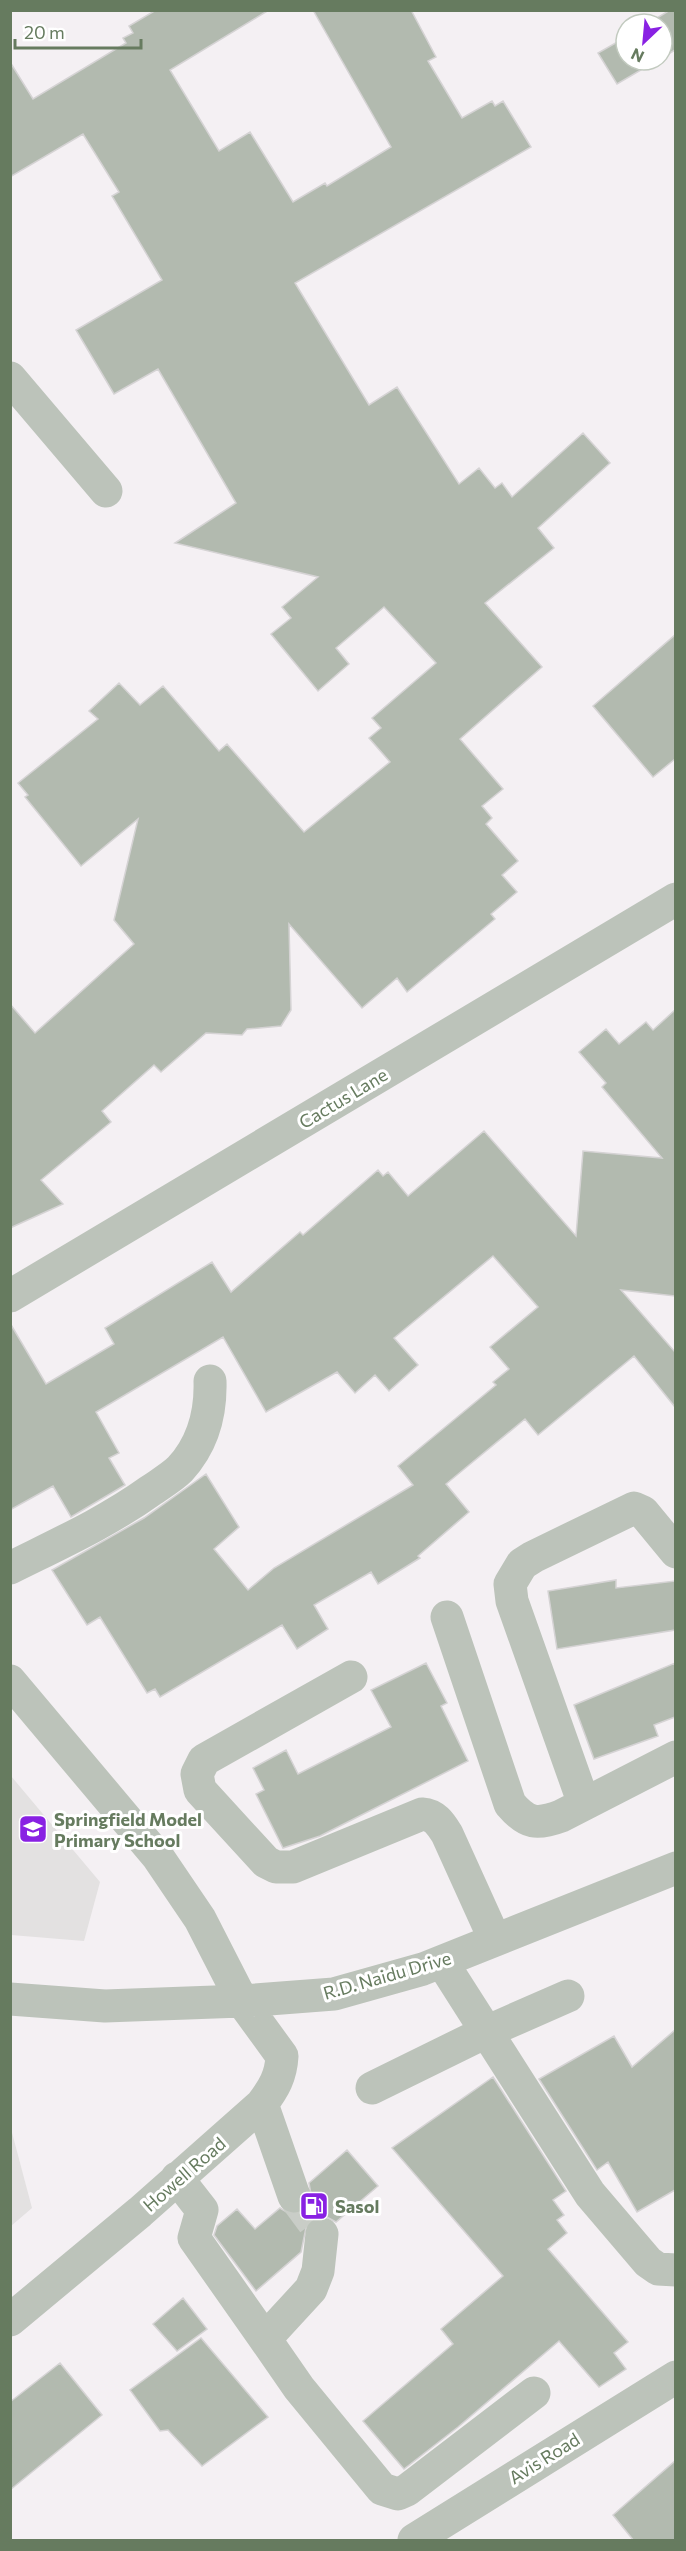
<svg xmlns="http://www.w3.org/2000/svg" width="686" height="2551" font-family="Commissioner,sans-serif">
<style>
.built{fill:#e3e1e1}
.building{fill:#b2baaf;stroke:#d5d3d4;stroke-width:1.5}
.lines{fill:none;stroke-linecap:round;stroke-linejoin:round}
.minor-tunnel{stroke:#c9cdc7;stroke-width:33;stroke-dasharray:33 16;stroke-linecap:butt}
.minor{stroke:#bcc3ba;stroke-width:33}
.labels{text-anchor:middle;dominant-baseline:central;stroke-width:6;stroke-linejoin:round;paint-order:stroke}
.street-label{font-size:18px;fill:#667b5f;stroke:#fff}
.poi-label{font-size:18px;font-weight:bold;fill:#667b5f;stroke:#fff;text-anchor:start}
</style>
<rect width="100%" height="100%" fill="#f4f0f3"/>
<!-- built -->
<path class="built" d="M11,1776L100,1882L84,1941L11,1935Z
M10,2125L32,2208L11,2226H10Z"/>
<!-- building -->
<path class="building" d="M156,10H269L170,70L219,151L250,132L293,202L325,183L327,186L391,147L313,10H411L436,57L428,61L462,118L492,101L495,106L503,101L531,147L295,283L369,405L397,387L459,484L479,468L495,488L502,483L512,497L583,433L610,463L538,528L554,548L485,603L542,667L460,739L503,789L482,806L492,818L486,824L518,861L502,875L517,892L491,914L495,919L407,992L397,978L362,1008L289,924L291,1010L281,1026L247,1029L242,1035L206,1033L161,1072L154,1065L102,1111L111,1122L41,1180L63,1204L10,1228V1004L35,1033L134,944L114,920L138,819L81,866L25,797L28,795L18,783L98,719L89,711L119,683L140,705L163,686L219,751L227,744L304,832L390,762L369,738L381,728L372,718L436,663L384,607L336,648L349,664L318,691L271,634L291,618L282,607L318,577L175,543L236,503L158,369L114,394L76,330L162,280L112,196L119,192L83,134L10,177V62L33,99L126,43L123,38L133,33L129,26Z
M670,10H675V50L662,58V24H647Z
M626,37V60H658L617,84L598,53Z
M675,635V759L653,777L593,706Z
M675,1010V1296L621,1290L675,1352V1407L634,1356L538,1435L525,1419L446,1484L469,1512L418,1556L420,1558L378,1584L371,1572L314,1605L328,1629L297,1649L282,1625L160,1697L155,1689L147,1693L100,1617L87,1625L52,1570L144,1518L206,1474L239,1527L214,1549L248,1590L274,1568L413,1485L398,1466L496,1385L493,1382L509,1369L490,1347L538,1307L493,1256L394,1338L418,1365L389,1391L375,1375L355,1393L337,1372L266,1412L223,1337L96,1412L119,1453L109,1458L125,1485L71,1517L53,1486L10,1510V1323L46,1384L114,1344L105,1328L212,1262L231,1292L300,1232L303,1235L378,1170L383,1176L388,1172L408,1196L484,1131L576,1236L583,1151L662,1158L602,1087L606,1083L579,1052L606,1029L619,1044L646,1022L653,1030Z
M616,1580V1588L675,1581V1630L557,1649L548,1591Z
M426,1663L447,1703L441,1706L468,1761L320,1836L283,1848L256,1794L264,1790L253,1768L286,1750L298,1774L391,1727L371,1690Z
M675,1663V1717L654,1725L658,1736L594,1759L574,1705Z
M675,2030V2190L637,2212L608,2162L597,2170L539,2079L614,2036L632,2067Z
M493,2077L566,2191L553,2200L564,2215L557,2220L567,2233L548,2249L628,2342L614,2353L626,2369L599,2387L559,2341L458,2427L404,2469L363,2421L453,2344L441,2329L503,2276L392,2148Z
M347,2150L378,2186L336,2222L323,2215L314,2217L307,2223L301,2252L256,2291L214,2235L217,2226L237,2209L255,2229L280,2208L290,2214L301,2213L308,2209L312,2200L309,2183Z
M183,2298L207,2329L177,2351L153,2324Z
M201,2338L268,2417L202,2466L168,2430L160,2431L130,2390Z
M60,2363L102,2415L10,2490V2402Z
M675,2461V2541H634L613,2515Z"/>
<g class="lines">
<!-- minor-tunnel -->
<path class="minor-tunnel" d="M294,2196L322,2234"/>
<!-- minor -->
<path class="minor" d="M10,378L106,491
M10,1296L676,899
M10,1568C58,1544 107,1522 150,1491C160,1484 172,1477 180,1469C203,1444 211,1414 210,1381
M447,1617L510,1804C527,1824 537,1825 561,1816L676,1757
M351,1677L204,1760L197,1774L200,1790L266,1862L276,1867H293L422,1814C435,1815 440,1823 447,1834L495,1940
M10,1681L158,1857L200,1919L242,2001L282,2056C281,2076 274,2088 262,2104L140,2212L10,2320
M584,1804L512,1601L510,1584L522,1564L533,1557L634,1508L643,1512L676,1552
M442,1962L590,2194L648,2262L658,2269L676,2270
M10,1999L105,2006L242,2001L334,1994L423,1969L676,1868
M372,2088L486,2032L568,1996
M262,2104L294,2196
M177,2178L202,2210L194,2238L265,2339L311,2289L318,2271L322,2234
M265,2339L299,2388L382,2489L398,2494L407,2490L534,2393
M414,2540L676,2377"/>
</g>
<!-- icons -->
<defs>
<g id="school-square" transform="scale(1.5)"><rect x="-9" y="-9" width="18" height="18" rx="4" fill="#8921e3" stroke="#fff"/><path d="M0-5L7-2L0 1L-7-2ZM-4 1L0 2.5L4 1V4Q0 6-4 4Z" fill="#fff"/></g>
<g id="fuel-square" transform="scale(1.5)"><rect x="-9" y="-9" width="18" height="18" rx="4" fill="#8921e3" stroke="#fff"/><path d="M-5.5-6h7V0h2V4h1.3V-2.5L3-4.5l.8-.8L6-3V5H2.5V1h-1V6h-7ZM-4.2-4.7v3.2H.2V-4.7Z" fill="#fff"/></g>
</defs>
<g fill-rule="evenodd">
<use href="#school-square" x="33" y="1829"/>
<use href="#fuel-square" x="314" y="2206"/>
</g>
<g class="labels">
<!-- street labels -->
<g class="street-label">
<text transform="translate(343 1098) rotate(-31)">Cactus Lane</text>
<text transform="translate(387 1975) rotate(-16)">R.D. Naidu Drive</text>
<text transform="translate(184 2174) rotate(-41)">Howell Road</text>
<text transform="translate(544 2458) rotate(-32)">Avis Road</text>
</g>
<!-- poi labels -->
<g class="poi-label">
<text x="54" y="1819">Springfield Model<tspan x="54" dy="21">Primary School</tspan></text>
<text x="335" y="2206">Sasol</text>
</g>
</g>
<!-- border -->
<rect width="686" height="2551" fill="none" stroke="#667b5f" stroke-width="24"/>
<!-- north arrow -->
<g transform="translate(644 42) rotate(206)"><circle r="28" fill="#ffffff" stroke="#c2cabf" stroke-width="1.5"/>
<path d="M0-4.5L10 22L0 15L-10 22Z" fill="#8921e3"/>
<text y="-9" font-size="16" font-weight="bold" text-anchor="middle" fill="#667b5f">N</text>
</g>
<!-- scale -->
<path d="M15 39v9h126v-9" fill="none" stroke="#667b5f" stroke-width="3"/>
<text x="24" y="39" font-size="18" fill="#667b5f" stroke="#ffffff" stroke-width="4.5" paint-order="stroke">20 m</text>
</svg>
